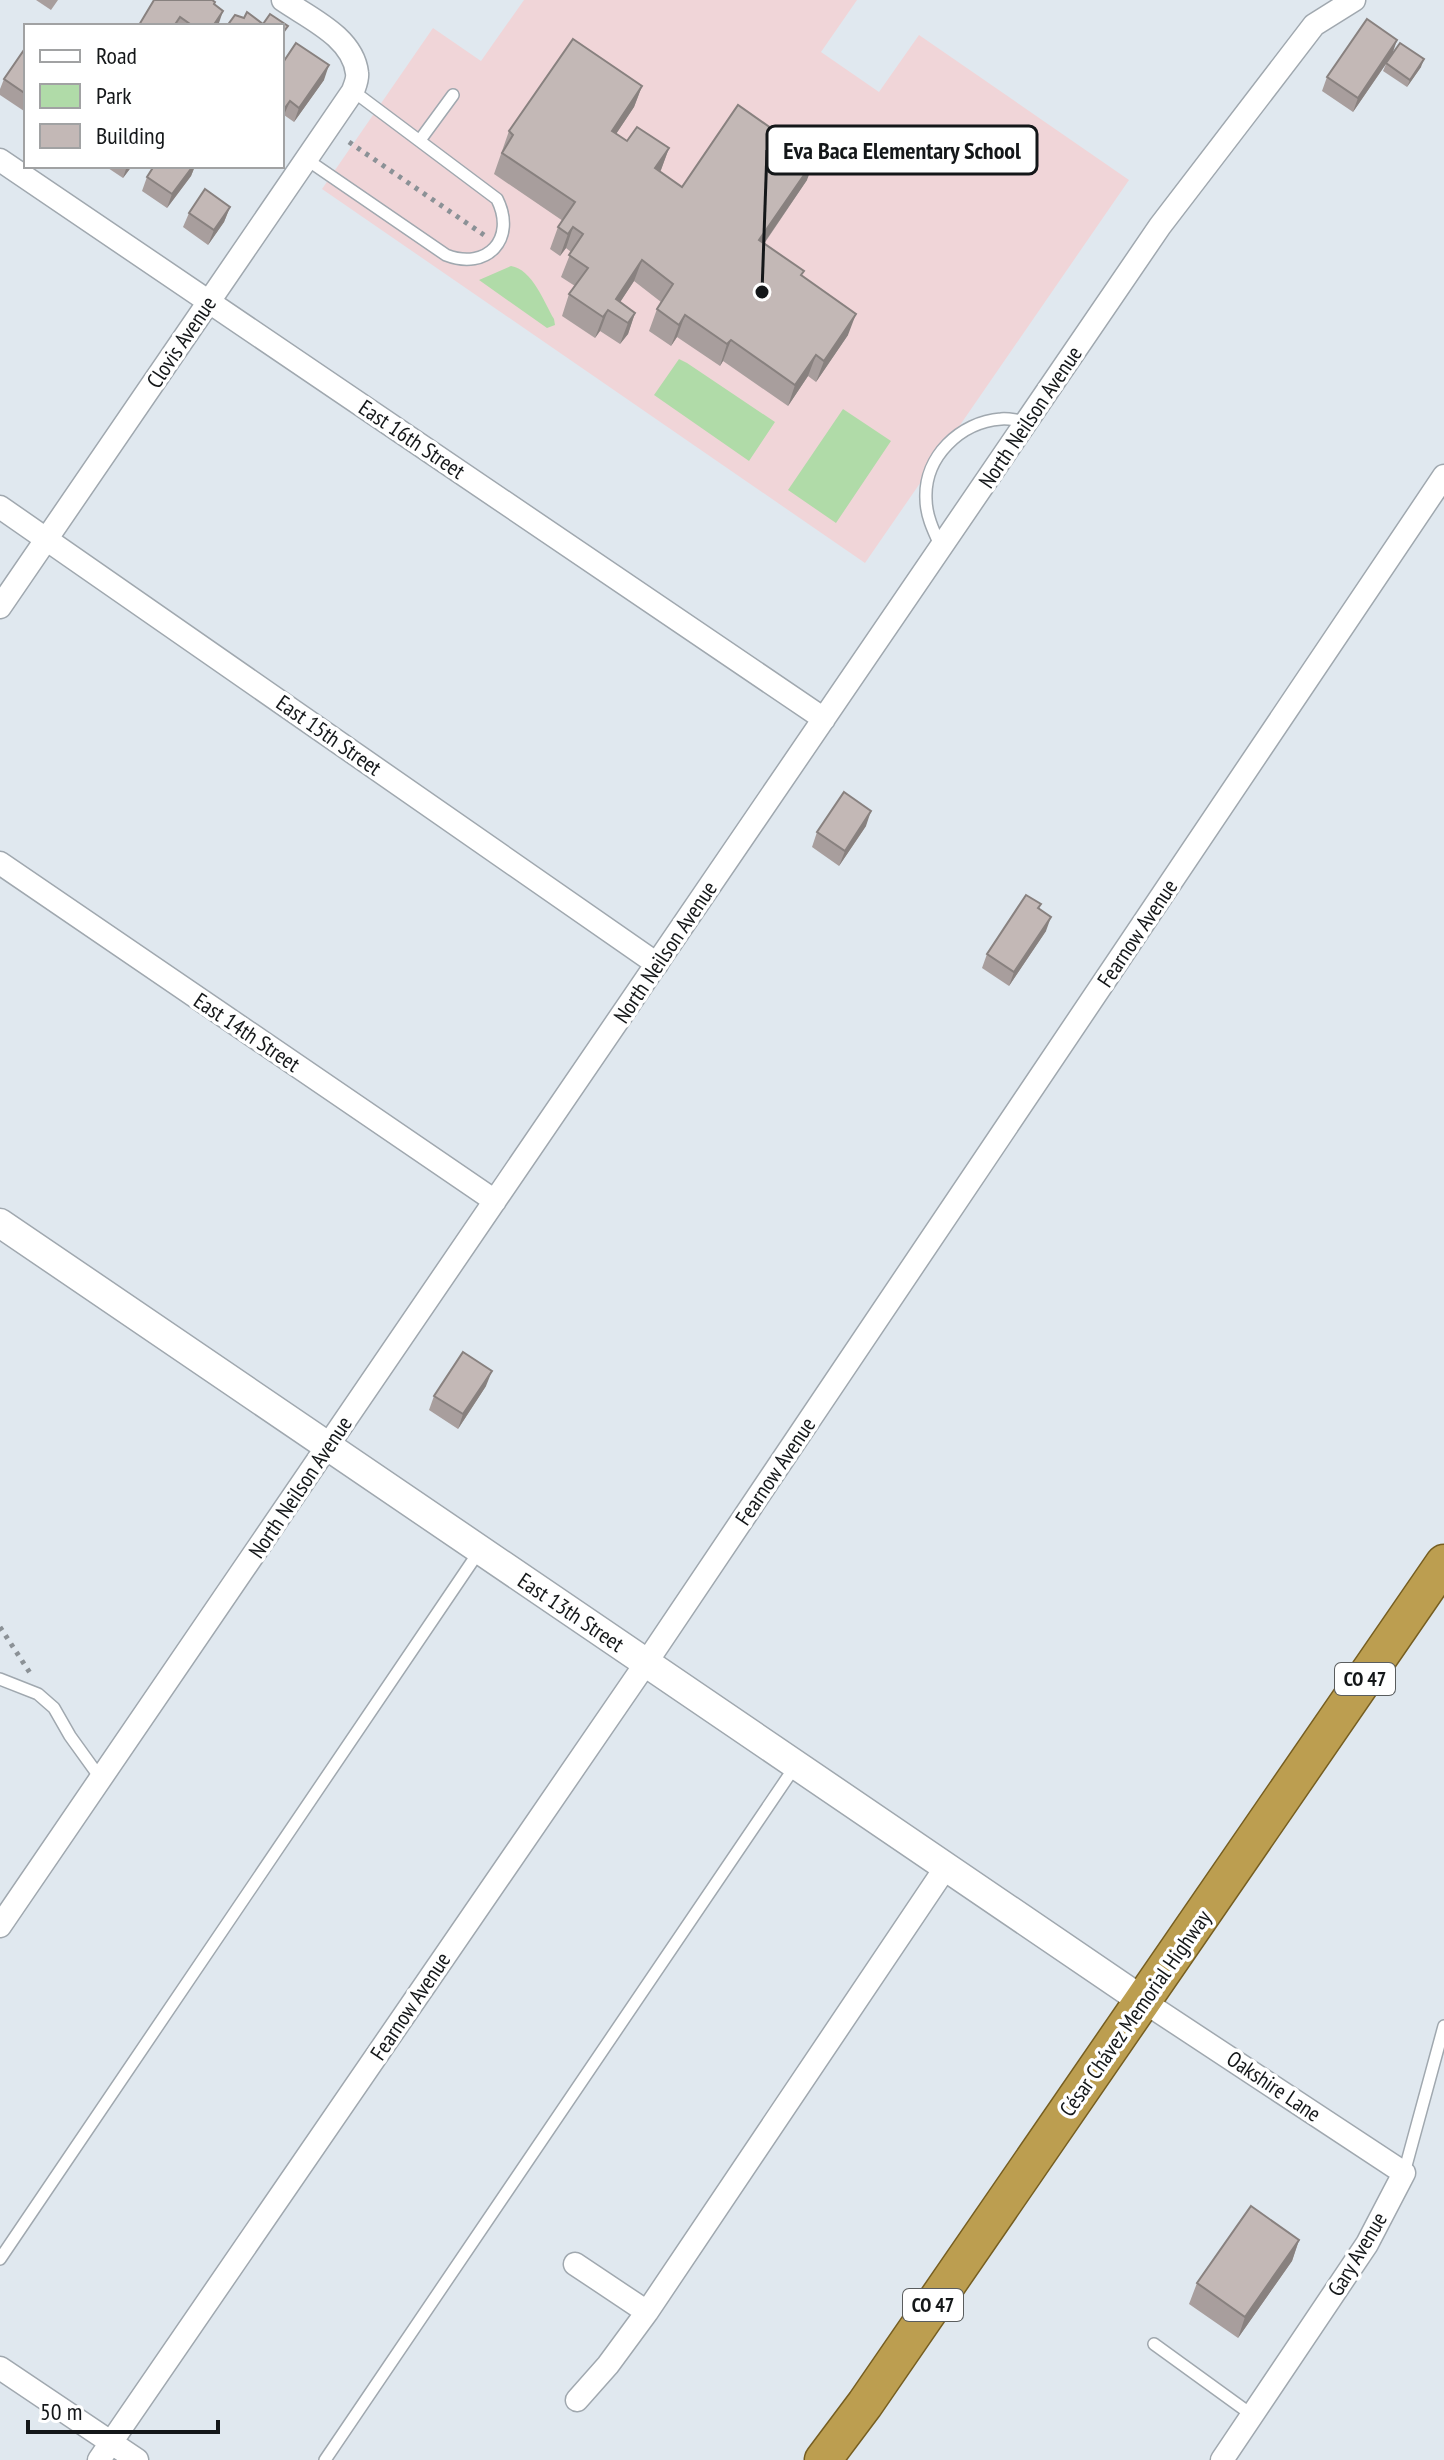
<svg xmlns="http://www.w3.org/2000/svg" width="1444" height="2460" font-family="'PT Sans Narrow',sans-serif">
<style>
.education{fill:#f0d5d8}
.green{fill:#b0dba8}
.lines{fill:none;stroke-linecap:round;stroke-linejoin:round}
.service-casing{stroke:#a0a8af;stroke-width:14}
.minor-casing{stroke:#a0a8af;stroke-width:25}
.tertiary-casing{stroke:#a0a8af;stroke-width:31}
.trunk-casing{stroke:#765e21;stroke-width:39}
.path{stroke:#8b9196;stroke-width:5;stroke-dasharray:4 6;stroke-linecap:butt}
.service{stroke:#fff;stroke-width:11}
.minor{stroke:#fff;stroke-width:22}
.tertiary{stroke:#fff;stroke-width:28}
.trunk{stroke:#bc9e50;stroke-width:36}
.wall{fill:#a89e9d}
.shaded-wall{fill:#88817f}
.building{fill:#c3b8b6;stroke:#88817f;stroke-width:2}
.labels{text-anchor:middle;dominant-baseline:central;stroke-width:7;stroke-linejoin:round;paint-order:stroke}
.shield{fill:#fff;stroke:#5a5d5e;stroke-width:2}
.shield-label{font-size:20px;font-weight:bold;fill:#141719}
.street-label{font-size:22px;fill:#141719;stroke:#fff}
.leader{fill:none;stroke:#141719;stroke-width:3}
.callout-dot{fill:#141719;stroke:#fff;stroke-width:3}
.callout{fill:#fff;stroke:#141719;stroke-width:3}
.callout-label{font-size:24px;text-anchor:middle;font-weight:bold;fill:#141719}
</style>
<rect width="100%" height="100%" fill="#e0e8ef"/>
<!-- education -->
<path class="education" d="M524,0H857L821,52L879,92L919,35L1129,180L865,563L322,189L433,28L481,61Z"/>
<!-- green -->
<path class="green" d="M511,266C532,269 544,302 554,319L555,325L547,328L479,280Z
M679,359L687,363L775,422L749,461L654,395Z
M843,409L891,441L836,523L788,490Z"/>
<g class="lines">
<!-- service casing -->
<g class="service-casing">
<path id="service" d="M420,140L453,95
M306,159L446,255C487,271 517,239 497,199L353,91
M941,547C934,532 926,516 926,499C924,457 960,422 1001,419C1009,418 1018,421 1026,421
M0,1679L38,1694L54,1708L70,1736L101,1779
M1404,2173L1444,2026
M0,2259L480,1550
M1154,2344L1252,2415
M325,2460L796,1765"/>
</g>
<!-- minor casing -->
<g class="minor-casing">
<path id="minor" d="M0,160L824,719
M0,507L657,964
M0,607L353,91C355,85 358,79 357,73C353,37 309,18 283,0
M0,863L495,1201
M0,1926L1160,226L1314,25L1354,0
M1143,2001L1404,2173L1367,2244L1222,2460
M575,2264L647,2312
M0,2368L137,2460
M577,2400L608,2365L647,2312L946,1867
M99,2460L646,1663L1444,476"/>
</g>
<!-- tertiary casing -->
<g class="tertiary-casing">
<path id="tertiary" d="M0,1223L1143,2001"/>
</g>
<!-- trunk casing -->
<g class="trunk-casing">
<path id="trunk" d="M823,2460L865,2404L1444,1563"/>
</g>
<!-- path -->
<path class="path" d="M349,142L484,235
M0,1627L30,1673"/>
<!-- service -->
<use href="#service" class="service"/>
<!-- minor -->
<use href="#minor" class="minor"/>
<!-- tertiary -->
<use href="#tertiary" class="tertiary"/>
<!-- trunk -->
<use href="#trunk" class="trunk"/>
</g>
<!-- wall -->
<path class="wall" d="M36,0H58L51,10Z
M154,0L214,4L218,26H138Z
M26,47V108L24,111L0,95V89L4,79Z
M1392,54L1421,67L1407,87L1383,71L1386,64L1353,112L1322,91L1327,77Z
M282,64L324,80L294,122L284,115Z
M642,86L634,107L616,134L627,141L669,148L660,172L682,187L807,180L764,244L802,276L848,335L816,382L808,376L788,406L723,361L720,366L677,337L671,346L649,331L657,309L661,302L634,281L620,302L635,313L628,334L620,344L600,331L595,338L562,316L569,294L575,286L561,277L571,252L566,248L560,256L550,249L558,227L563,221L494,174L509,131Z
M105,166H132L123,178Z
M154,166H195L191,176L167,208L142,191L147,177Z
M230,207L224,222L208,245L183,227L189,213Z
M866,826L839,866L812,847L817,832Z
M1041,904L1039,909L1046,931L1009,986L982,968L987,954Z
M486,1386L458,1429L429,1410L434,1396Z
M1299,2240L1292,2261L1238,2338L1189,2304L1197,2283Z"/>
<!-- shaded-wall -->
<path class="shaded-wall" d="M223,11L218,26H213Z
M1397,40L1392,55L1353,112L1358,98Z
M1424,59L1421,67L1407,87L1410,80Z
M329,65L324,80L294,122L299,108Z
M642,86L634,107L604,152L612,131Z
M290,101L284,115L282,118V112Z
M669,148L661,170L647,190L655,168Z
M815,159L807,180L751,262L759,240Z
M127,166H132L123,178Z
M193,166H195L191,176L167,208L172,194Z
M230,207L224,222L208,245L214,230Z
M573,227L566,248L560,256L568,234Z
M642,260L634,281L613,313L616,299Z
M608,310L600,331L595,338L603,317Z
M635,313L628,334L620,344L628,323Z
M856,314L848,335L816,382L824,361Z
M685,315L677,337L671,346L679,325Z
M731,340L723,361L720,366L727,344Z
M816,355L808,376L788,406L795,385Z
M871,811L866,826L839,866L845,851Z
M1051,917L1046,931L1009,986L1014,972Z
M492,1371L486,1386L458,1429L463,1414Z
M1299,2240L1292,2261L1238,2338L1245,2317Z"/>
<!-- building -->
<path class="building" d="M154,0H212L215,2L214,4L223,11L213,26H193L180,17L174,26H140L139,25Z
M247,12L263,24L270,14L288,26L282,34V26H227L235,15L244,18Z
M1367,19L1397,40L1358,98L1327,77Z
M573,39L642,86L612,131L627,141L637,127L669,148L655,168L682,187L738,105L815,159L759,240L804,271L801,275L856,314L824,361L816,355L795,385L731,340L727,344L685,315L679,325L657,309L673,284L642,260L616,299L635,313L628,323L608,310L603,317L569,294L588,268L569,255L583,234L573,227L568,234L558,227L575,202L502,153L513,135L509,131Z
M296,43L329,65L299,108L290,101L282,112V64Z
M1400,43L1424,59L1410,80L1386,63Z
M26,47V94L4,79Z
M154,166H193L172,194L147,177Z
M205,189L230,207L214,230L189,213Z
M844,792L871,811L845,851L817,832Z
M1026,895L1041,904L1038,908L1051,917L1014,972L987,954Z
M463,1352L492,1371L463,1414L434,1396Z
M1251,2206L1299,2240L1245,2317L1197,2283Z"/>
<g class="labels">
<!-- shield labels -->
<g class="shield">
<rect x="1335" y="1663" width="60" height="32" rx="6"/>
<rect x="903" y="2289" width="60" height="32" rx="6"/>
</g>
<g class="shield-label">
<text x="1365" y="1679">CO 47</text>
<text x="933" y="2305">CO 47</text>
</g>
<!-- street labels -->
<g class="street-label">
<text transform="translate(181 342) rotate(-56)">Clovis Avenue</text>
<text transform="translate(1030 417) rotate(-56)">North Neilson Avenue</text>
<text transform="translate(412 439) rotate(34)">East 16th Street</text>
<text transform="translate(329 735) rotate(35)">East 15th Street</text>
<text transform="translate(1137 933) rotate(-56)">Fearnow Avenue</text>
<text transform="translate(665 952) rotate(-56)">North Neilson Avenue</text>
<text transform="translate(247 1032) rotate(34)">East 14th Street</text>
<text transform="translate(775 1471) rotate(-56)">Fearnow Avenue</text>
<text transform="translate(300 1487) rotate(-56)">North Neilson Avenue</text>
<text transform="translate(571 1612) rotate(34)">East 13th Street</text>
<text transform="translate(410 2006) rotate(-56)">Fearnow Avenue</text>
<text transform="translate(1135 2013) rotate(-55)">César Chávez Memorial Highway</text>
<text transform="translate(1274 2086) rotate(34)">Oakshire Lane</text>
<text transform="translate(1357 2254) rotate(-59)">Gary Avenue</text>
</g>
</g>
<!-- callouts -->
<path class="leader" d="M762 292L767 150"/>
<circle class="callout-dot" cx="762" cy="292" r="8"/>
<rect class="callout" x="767" y="126" width="270" height="48" rx="8"/>
<g class="callout-label">
<text x="902" y="159">Eva Baca Elementary School</text>
</g>
<!-- legend -->
<rect x="24" y="24" width="260" height="144" fill="#ffffff" stroke="#a1a2a3" stroke-width="2"/>
<rect x="40" y="50" width="40" height="12" fill="#ffffff" stroke="#a1a2a3" stroke-width="2"/>
<text x="96" y="64" font-size="24" fill="#141719">Road</text>
<rect x="40" y="84" width="40" height="24" fill="#b0dba8" stroke="#a1a2a3" stroke-width="2"/>
<text x="96" y="104" font-size="24" fill="#141719">Park</text>
<rect x="40" y="124" width="40" height="24" fill="#c3b8b6" stroke="#a1a2a3" stroke-width="2"/>
<text x="96" y="144" font-size="24" fill="#141719">Building</text>
<!-- scale -->
<path d="M28 2420v12h190v-12" fill="none" stroke="#141719" stroke-width="4"/>
<text x="40" y="2420" font-size="24" fill="#141719" stroke="#ffffff" stroke-width="6" paint-order="stroke">50 m</text>
</svg>
